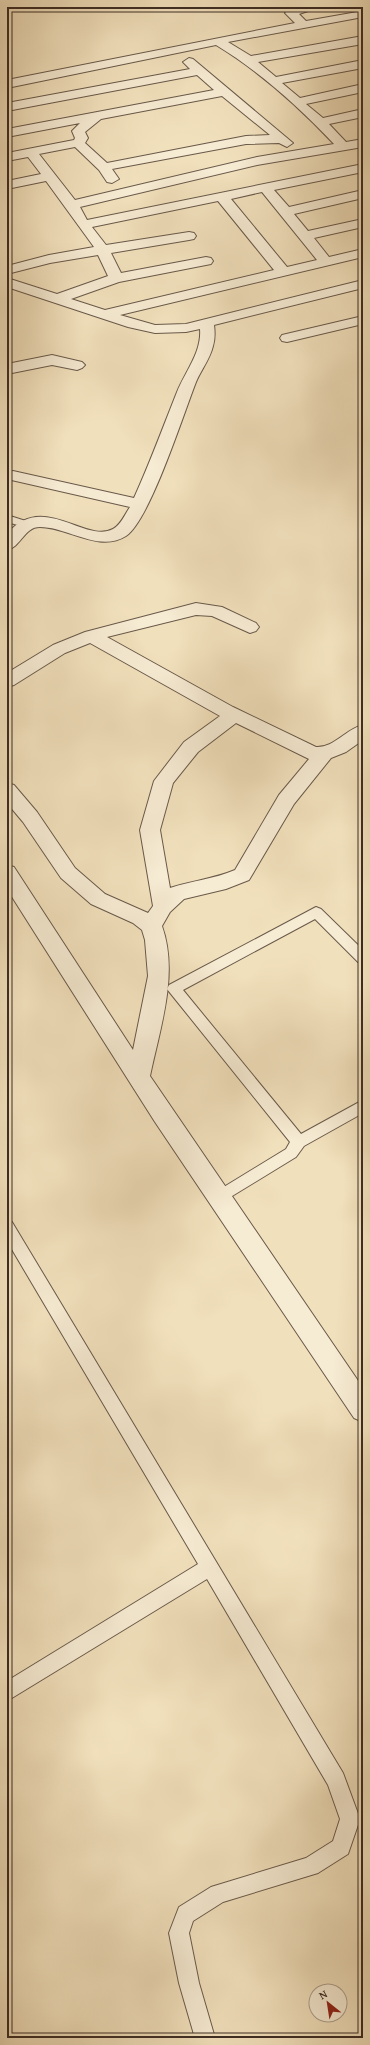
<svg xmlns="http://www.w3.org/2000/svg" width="370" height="2045" font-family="'Gentium Book Plus',serif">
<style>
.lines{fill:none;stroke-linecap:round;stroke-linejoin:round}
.lane-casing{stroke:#69594a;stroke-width:2}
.street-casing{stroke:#69594a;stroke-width:2}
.lane{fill:#f6ebd3;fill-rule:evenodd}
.street{fill:#f6ebd3;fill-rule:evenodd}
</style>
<rect width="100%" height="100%" fill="#f1e0bc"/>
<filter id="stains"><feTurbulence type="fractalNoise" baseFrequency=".005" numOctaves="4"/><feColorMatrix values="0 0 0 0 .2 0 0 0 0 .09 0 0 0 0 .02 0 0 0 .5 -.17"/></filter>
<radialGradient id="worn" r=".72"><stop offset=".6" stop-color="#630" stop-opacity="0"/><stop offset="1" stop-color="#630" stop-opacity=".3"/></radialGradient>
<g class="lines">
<!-- lane casing -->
<g class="lane-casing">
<path id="lane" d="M7,515L32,523L33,525L28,528L7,522Z
M316,907L321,909L363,950V963L358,962L315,919L183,990L301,1134L363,1100V1113L304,1146L296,1157L219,1204L214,1203L211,1198L214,1193L286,1149L290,1142L167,989L169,985Z
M7,1220L12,1222L343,1773L360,1819L348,1854L318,1873L223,1902L193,1921L189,1933L199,1983L215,2038H195L179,1983L169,1933L179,1907L211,1887L306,1858L333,1841L340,1819L328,1785L207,1579L7,1701V1681L198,1564L7,1241Z"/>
</g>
<!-- street casing -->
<g class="street-casing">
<path id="street" d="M298,7H316L314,9L299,14L306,21L363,11V17L228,42L251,56L363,36V44L258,62L276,77L363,60V68L282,83L300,98L363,84V92L306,104L323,118L363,109V117L329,124L346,142L363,139V147L257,165L80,207L87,220L363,164V172L274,190L289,207L363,190V198L294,214L308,231L363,219V227L314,238L329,257L363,249V257L120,315L155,325L186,324L363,280V288L214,325C215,332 215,339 213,346C210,359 201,370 196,382C184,412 150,520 126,536C99,553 68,527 40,527C24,527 21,547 7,550V534C43,491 85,544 113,529C121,525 125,514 130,507L7,479V473L13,471L134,498C150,463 163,427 177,392C185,372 202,352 200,329L186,332L155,333L128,327L7,287V278L57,294L108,276L98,255L50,263L7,274V266L49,255L94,247L46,181L7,189V181L41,174L28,157L7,161V153L74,140L75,138L72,131L80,123L7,137V129L214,90L197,75L7,111V103L190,69L183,62L189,58L193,59L293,143L287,147L279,143L246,144L112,169L119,179L112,183L107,182L99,170L75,147L39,154L75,200L257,157L334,144C299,107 259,71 216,45L7,88V80L295,23L285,13L287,11ZM222,96L270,135L246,136L107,163L85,143L88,138L85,132L101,119ZM262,192L317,260L287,267L231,199ZM218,201L274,270L105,310L71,299L119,282L211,264L213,261L211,258L206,257L121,273L111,253L189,240L194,239L196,236L194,233L189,232L106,245L92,227Z
M363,316V324L287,342L282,341L280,338L282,335Z
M52,355L82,362L85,365L82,368L77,370L52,365L7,374V364Z
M196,603L222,607L256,623L259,627L256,631L250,633L212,616L196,615L107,637L233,707L316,747C334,748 346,729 363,725V740L346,752L331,758L294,804L249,880L226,889L184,899L170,912L162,926C179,974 160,1028 150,1076L363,1388V1422L354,1418L155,1122L7,889V865L14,867L133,1050L148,976L145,940L142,930L133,923L91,904L61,878L23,822L7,803V783L14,785L37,812L75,868L105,894L148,913L153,906L140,830L154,781L184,742L220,716L90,643L65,653L14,685L7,687V673L53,645L85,632ZM236,723L309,759L279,795L235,870C214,879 191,881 170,888L160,830L173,783L198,752Z"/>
</g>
<!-- lane -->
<use href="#lane" class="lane"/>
<!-- street -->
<use href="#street" class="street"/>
</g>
<!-- margin -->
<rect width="370" height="2045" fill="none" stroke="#f1e0bc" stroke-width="24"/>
<rect x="8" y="8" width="354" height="2029" fill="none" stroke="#3c2c24" stroke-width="2"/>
<rect x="12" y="12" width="346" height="2021" fill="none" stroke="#3c2c24"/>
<!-- north arrow -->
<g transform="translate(328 2003) rotate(330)"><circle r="19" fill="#f6ebd3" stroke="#ac9f8d"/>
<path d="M0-3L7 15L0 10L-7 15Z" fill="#8f2418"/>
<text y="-6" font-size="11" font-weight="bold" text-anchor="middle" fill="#3c2c24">N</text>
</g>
<rect width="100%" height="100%" filter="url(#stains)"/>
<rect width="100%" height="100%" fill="url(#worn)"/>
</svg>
